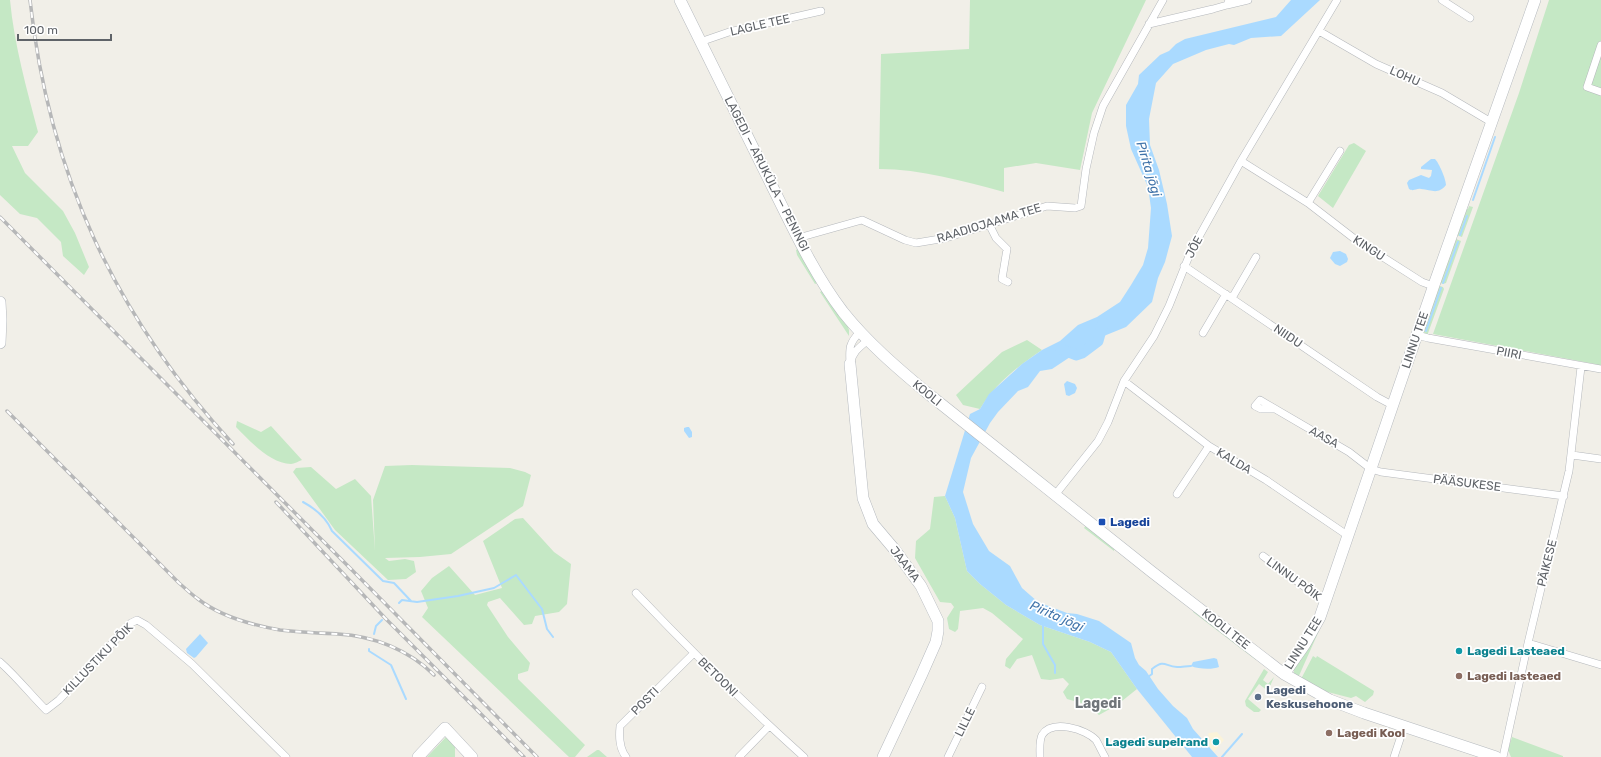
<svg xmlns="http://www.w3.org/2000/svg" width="1601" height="757" font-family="Rubik,sans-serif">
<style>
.green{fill:#c5e8c5}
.sand{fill:#fbf3d9}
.water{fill:#aadaff}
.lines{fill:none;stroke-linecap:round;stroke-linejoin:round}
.stream{stroke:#aadaff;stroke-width:2}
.river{stroke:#aadaff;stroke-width:11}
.street-casing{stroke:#b5b8bc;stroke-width:8}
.secondary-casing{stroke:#b6babf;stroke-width:12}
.street{stroke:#fff;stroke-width:7}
.secondary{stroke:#fff;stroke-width:11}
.rail-casing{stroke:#b6b7b8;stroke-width:3.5}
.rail{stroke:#fff;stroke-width:2;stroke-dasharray:6;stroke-linecap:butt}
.transit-dot{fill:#1a4fb4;stroke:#fff;stroke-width:1.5}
.culture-dot{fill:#0f9aa8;stroke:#fff;stroke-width:1.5}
.education-dot{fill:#8d6e63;stroke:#fff;stroke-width:1.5}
.service-dot{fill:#5c6f8a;stroke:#fff;stroke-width:1.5}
.labels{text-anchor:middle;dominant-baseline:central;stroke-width:3.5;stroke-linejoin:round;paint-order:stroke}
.street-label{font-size:12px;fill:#5f6368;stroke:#fff}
.transit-label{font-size:12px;font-weight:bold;fill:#164399;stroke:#fff;text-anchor:start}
.culture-label{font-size:12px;font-weight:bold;fill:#0d838f;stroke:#fff;text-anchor:start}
.education-label{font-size:12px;font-weight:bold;fill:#785e54;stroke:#fff;text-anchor:start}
.service-label{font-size:12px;font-weight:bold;fill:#4e5e75;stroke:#fff;text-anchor:start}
.water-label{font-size:13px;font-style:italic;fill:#4174aa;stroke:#fff}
.quarter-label{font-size:14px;font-weight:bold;fill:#70757a;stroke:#fff}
</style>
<rect width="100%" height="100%" fill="#f1efe8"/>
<!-- green -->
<path class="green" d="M0,0H10C14,44 27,90 38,132L28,146H12L25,173L63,211L75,233L89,267L84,275L63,256L61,242L37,218L20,214L0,195Z
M970,0H1146L1092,113L1080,170L1036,163L1004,168V192C963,181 921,169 879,169L881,54L969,49Z
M1549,0H1601V373L1594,371L1595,364L1433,334L1519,93Z
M1354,143L1366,151L1333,208L1318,196L1349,145Z
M1469,206L1473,207L1462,237L1456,235L1466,209H1468Z
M1456,239L1461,241L1446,283L1443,284L1438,282L1454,240Z
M799,248L817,283L815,284L797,255L796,250Z
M1437,285L1443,287L1444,289L1427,336L1422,330Z
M822,291L847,324L849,330V336L820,292Z
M1027,340L1042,350C1018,366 995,384 980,409L963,405L956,395L1002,352Z
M237,421L261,432L271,426L302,460C299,461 294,464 291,464C270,464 249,440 236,427Z
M412,465L510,468L525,472L531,475L523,506L451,554L420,557L385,558L389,561L405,559L414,561L416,572L406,579L388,580L335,530L293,472L296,468L311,467L336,489L355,479L371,496L375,551L373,500L385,466Z
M945,496L955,518L967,571L980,584L1006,605L1040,625L1090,642L1111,652L1137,689L1117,705L1099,715L1085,704L1067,699L1063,692L1069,684L1063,678L1050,680L1041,679L1032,655L1017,659L1010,669L1005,666L1006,659L1023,639L992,613L983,608L960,611L958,629L955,632L949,629L947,618L954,607L951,603L940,602L915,558L916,541L930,529L934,497Z
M523,518L554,552L571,564L567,604L559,612L535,616L532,624L524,625L500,598L488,602L487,605L508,637L530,663L528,671L518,674V679L585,745L575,757H569L422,617L428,608L421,591L432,578L449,566L475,595L502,588L483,541L515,519Z
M1086,525L1114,549V551L1084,528Z
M1194,611L1256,659V660L1193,612Z
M1322,624L1298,678L1294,674V669Z
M1313,656L1316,658L1317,656L1374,691L1373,695L1365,702L1356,696L1351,698L1320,690L1301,679Z
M1264,669L1268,672L1263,680L1268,684L1274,677L1268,691L1259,684L1248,699L1261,710L1259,712H1254L1246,706L1245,701Z
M446,737L455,745V757H427Z
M1512,737L1563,756V757H1511L1508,750Z
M597,750H599L607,757H587Z"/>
<!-- sand -->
<path class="sand" d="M1217,732L1224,740L1214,752L1207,744L1210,741L1208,734L1209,733Z"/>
<!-- water -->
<path class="water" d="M1291,0H1320L1281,36L1251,38L1234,45L1229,44L1206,50L1173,64L1156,83L1149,119L1150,145L1159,170L1167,204L1172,236L1165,262L1158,278L1152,302L1126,327L1089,342L1070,357L1052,369L1040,371L1028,387L1018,391L998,412L990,423L971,458L963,492L973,524L989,551L1010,566L1022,588L1038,602L1067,613L1077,614L1099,621L1131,643L1135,658L1139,665L1146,671L1158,689L1173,706L1187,718L1193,729L1218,757H1192L1137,689L1111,652L1090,642L1040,625L1006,605L980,584L967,571L955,518L945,496L970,414L980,409L989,394L1022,364L1042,350L1060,341L1078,325L1097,317L1120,302L1131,285L1143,265L1148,248L1151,208L1148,187L1131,149L1126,126V105L1138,84L1139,75L1160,55L1169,51L1176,44L1185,39L1276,17Z
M1431,159H1435C1439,163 1446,179 1446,185C1438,195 1432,190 1421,189C1416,188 1414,192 1409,189L1407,183L1409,180L1421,175L1429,178L1431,176L1432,170L1421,169V167Z
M1340,251L1346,254L1348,259L1347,262L1340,266L1335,264L1330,258L1333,252Z
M1067,381L1075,384L1077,388L1075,393L1069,396L1066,395L1064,384Z
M687,427H689L692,432V437L689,438L684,431V428Z
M200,634L208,643L196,657L194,658L187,653L186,649Z
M1214,658L1217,659L1219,667C1212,670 1198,669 1191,666L1193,662Z"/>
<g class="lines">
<!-- stream -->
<path class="stream" d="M1473,200L1495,137
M1460,235L1467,216
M1443,283L1458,242
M1426,331L1441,288
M303,502C316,509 326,517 332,531L383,581L394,583L411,601
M399,603L402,600L417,602L458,596L494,588L516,575L542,609L547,629L553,637
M1043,624V644L1055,665V673
M374,634L376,626L382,620
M369,649V651L391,665L406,699
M1148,677L1152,674V669C1165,659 1164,666 1177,667C1182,667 1187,666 1191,666
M1222,757L1242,734"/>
<!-- river -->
<path class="river" d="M1061,349L1076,355L1082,353L1098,341L1103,323"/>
<!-- street casing -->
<g class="street-casing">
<path id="street" d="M1442,0L1470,18
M1227,5L1248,0
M1149,24L1213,9L1227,5L1229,0
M1319,31L1376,64L1442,93L1491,122
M700,42L729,32L821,11
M1601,45L1587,87L1601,92
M1241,161L1308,203L1356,240L1422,282L1433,286
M1308,203L1340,151
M989,224L996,238L1007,249L1002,279L1008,282
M798,238L862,220L905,240L916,243L946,238L1047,206L1075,208L1081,206L1086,169L1094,133L1103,106L1163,0
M1184,266L1377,397L1392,405
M1232,298L1256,257
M1203,333L1226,294
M1417,335L1428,338L1601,369
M851,362C853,351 860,347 868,340
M850,364C849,348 849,343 860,332
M1124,381L1209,446L1266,480L1347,535
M1274,409H1261L1255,406L1260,400L1349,452L1371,469L1381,472L1564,496
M1572,455L1601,459
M1177,494L1209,446
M1055,495L1098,441L1108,422L1124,381L1154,336L1169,306L1191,251L1241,161L1337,0
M1263,556L1325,602
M636,593C690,650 746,705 804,757
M1528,643L1601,665
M0,662C17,677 30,694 46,710L59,700L131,623L137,620L146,625L192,664L286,757
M626,757C619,748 619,737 620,726L694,653
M739,757L769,726
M948,757L982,687
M1040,757C1040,750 1039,741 1042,735C1052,719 1086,729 1096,740C1099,745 1102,752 1105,757
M1394,757L1404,727
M1503,757L1528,643L1569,471L1581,367"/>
</g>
<!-- secondary casing -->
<g class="secondary-casing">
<path id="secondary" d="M680,0C711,63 742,125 773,188C794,230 814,274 843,312C867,342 896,367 926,392L1152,572L1284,674L1330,700L1364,713L1496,757
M0,302L1,320L0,343
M850,364L863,498L873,524L895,550L921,586L938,621V631L936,642L921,676L883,757
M1284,674L1305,644L1320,617L1435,282L1535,0
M418,757L445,728L472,757"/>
</g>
<!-- street -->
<use href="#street" class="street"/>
<!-- secondary -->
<use href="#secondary" class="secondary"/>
<!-- rail casing -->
<g class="rail-casing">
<path id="rail" d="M30,0C49,174 115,316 233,444
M0,217L350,568L537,757
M7,411L179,583C185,588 191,594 198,599C221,617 252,625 280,630C299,632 319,633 338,634C374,636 409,650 434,675
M276,502L385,618L524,757"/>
</g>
<!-- rail -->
<use href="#rail" class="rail"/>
</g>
<!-- markers -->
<rect class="transit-dot" x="1098" y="518" width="8" height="8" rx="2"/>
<g class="culture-dot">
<circle cx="1459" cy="651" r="4"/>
<circle cx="1216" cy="742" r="4"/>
</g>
<g class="education-dot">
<circle cx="1459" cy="676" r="4"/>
<circle cx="1329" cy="733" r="4"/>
</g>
<circle class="service-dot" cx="1258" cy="697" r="4"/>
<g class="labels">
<!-- street labels -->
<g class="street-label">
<text transform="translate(760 25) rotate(-13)">LAGLE TEE</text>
<text transform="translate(1405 76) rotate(24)">LOHU</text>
<text transform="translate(767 174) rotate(63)">LAGEDI — ARUKÜLA — PENINGI</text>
<text transform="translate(989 223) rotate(-17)">RAADIOJAAMA TEE</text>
<text transform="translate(1194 247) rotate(-62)">JÕE</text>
<text transform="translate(1369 248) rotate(33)">KINGU</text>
<text transform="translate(1288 336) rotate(34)">NIIDU</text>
<text transform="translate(1415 340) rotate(-71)">LINNU TEE</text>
<text transform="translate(1509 353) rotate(11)">PIIRI</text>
<text transform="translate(927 393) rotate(39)">KOOLI</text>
<text transform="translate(1324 437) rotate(29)">AASA</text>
<text transform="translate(1234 461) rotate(31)">KALDA</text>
<text transform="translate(1467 483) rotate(7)">PÄÄSUKESE</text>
<text transform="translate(1547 563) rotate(-76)">PÄIKESE</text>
<text transform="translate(905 564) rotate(53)">JAAMA</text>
<text transform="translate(1294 579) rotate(36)">LINNU PÕIK</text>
<text transform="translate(1226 629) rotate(38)">KOOLI TEE</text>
<text transform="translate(1303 643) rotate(-58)">LINNU TEE</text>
<text transform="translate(98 659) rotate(-46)">KILLUSTIKU PÕIK</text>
<text transform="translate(718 677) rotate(44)">BETOONI</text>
<text transform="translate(645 701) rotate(-45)">POSTI</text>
<text transform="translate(965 722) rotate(-64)">LILLE</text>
</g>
<!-- transit labels -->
<g class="transit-label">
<text x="1110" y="522">Lagedi</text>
</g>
<!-- culture labels -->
<g class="culture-label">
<text x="1467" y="651">Lagedi Lasteaed</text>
<text x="1208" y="742" text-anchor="end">Lagedi supelrand</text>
</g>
<!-- education labels -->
<g class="education-label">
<text x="1467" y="676">Lagedi lasteaed</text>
<text x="1337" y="733">Lagedi Kool</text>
</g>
<!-- service labels -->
<g class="service-label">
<text x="1266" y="690">Lagedi<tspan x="1266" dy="14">Keskusehoone</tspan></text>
</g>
<!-- water labels -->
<g class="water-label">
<text transform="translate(1149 169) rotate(73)">Pirita jõgi</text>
<text transform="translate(1057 616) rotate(24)">Pirita jõgi</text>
</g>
<!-- quarter labels -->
<g class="quarter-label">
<text x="1098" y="703">Lagedi</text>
</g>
</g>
<!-- scale -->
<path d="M18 34v6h93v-6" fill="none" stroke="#5f6368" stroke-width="2"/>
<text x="24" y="34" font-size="12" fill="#5f6368" stroke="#ffffff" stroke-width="3" paint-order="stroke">100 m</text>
</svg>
